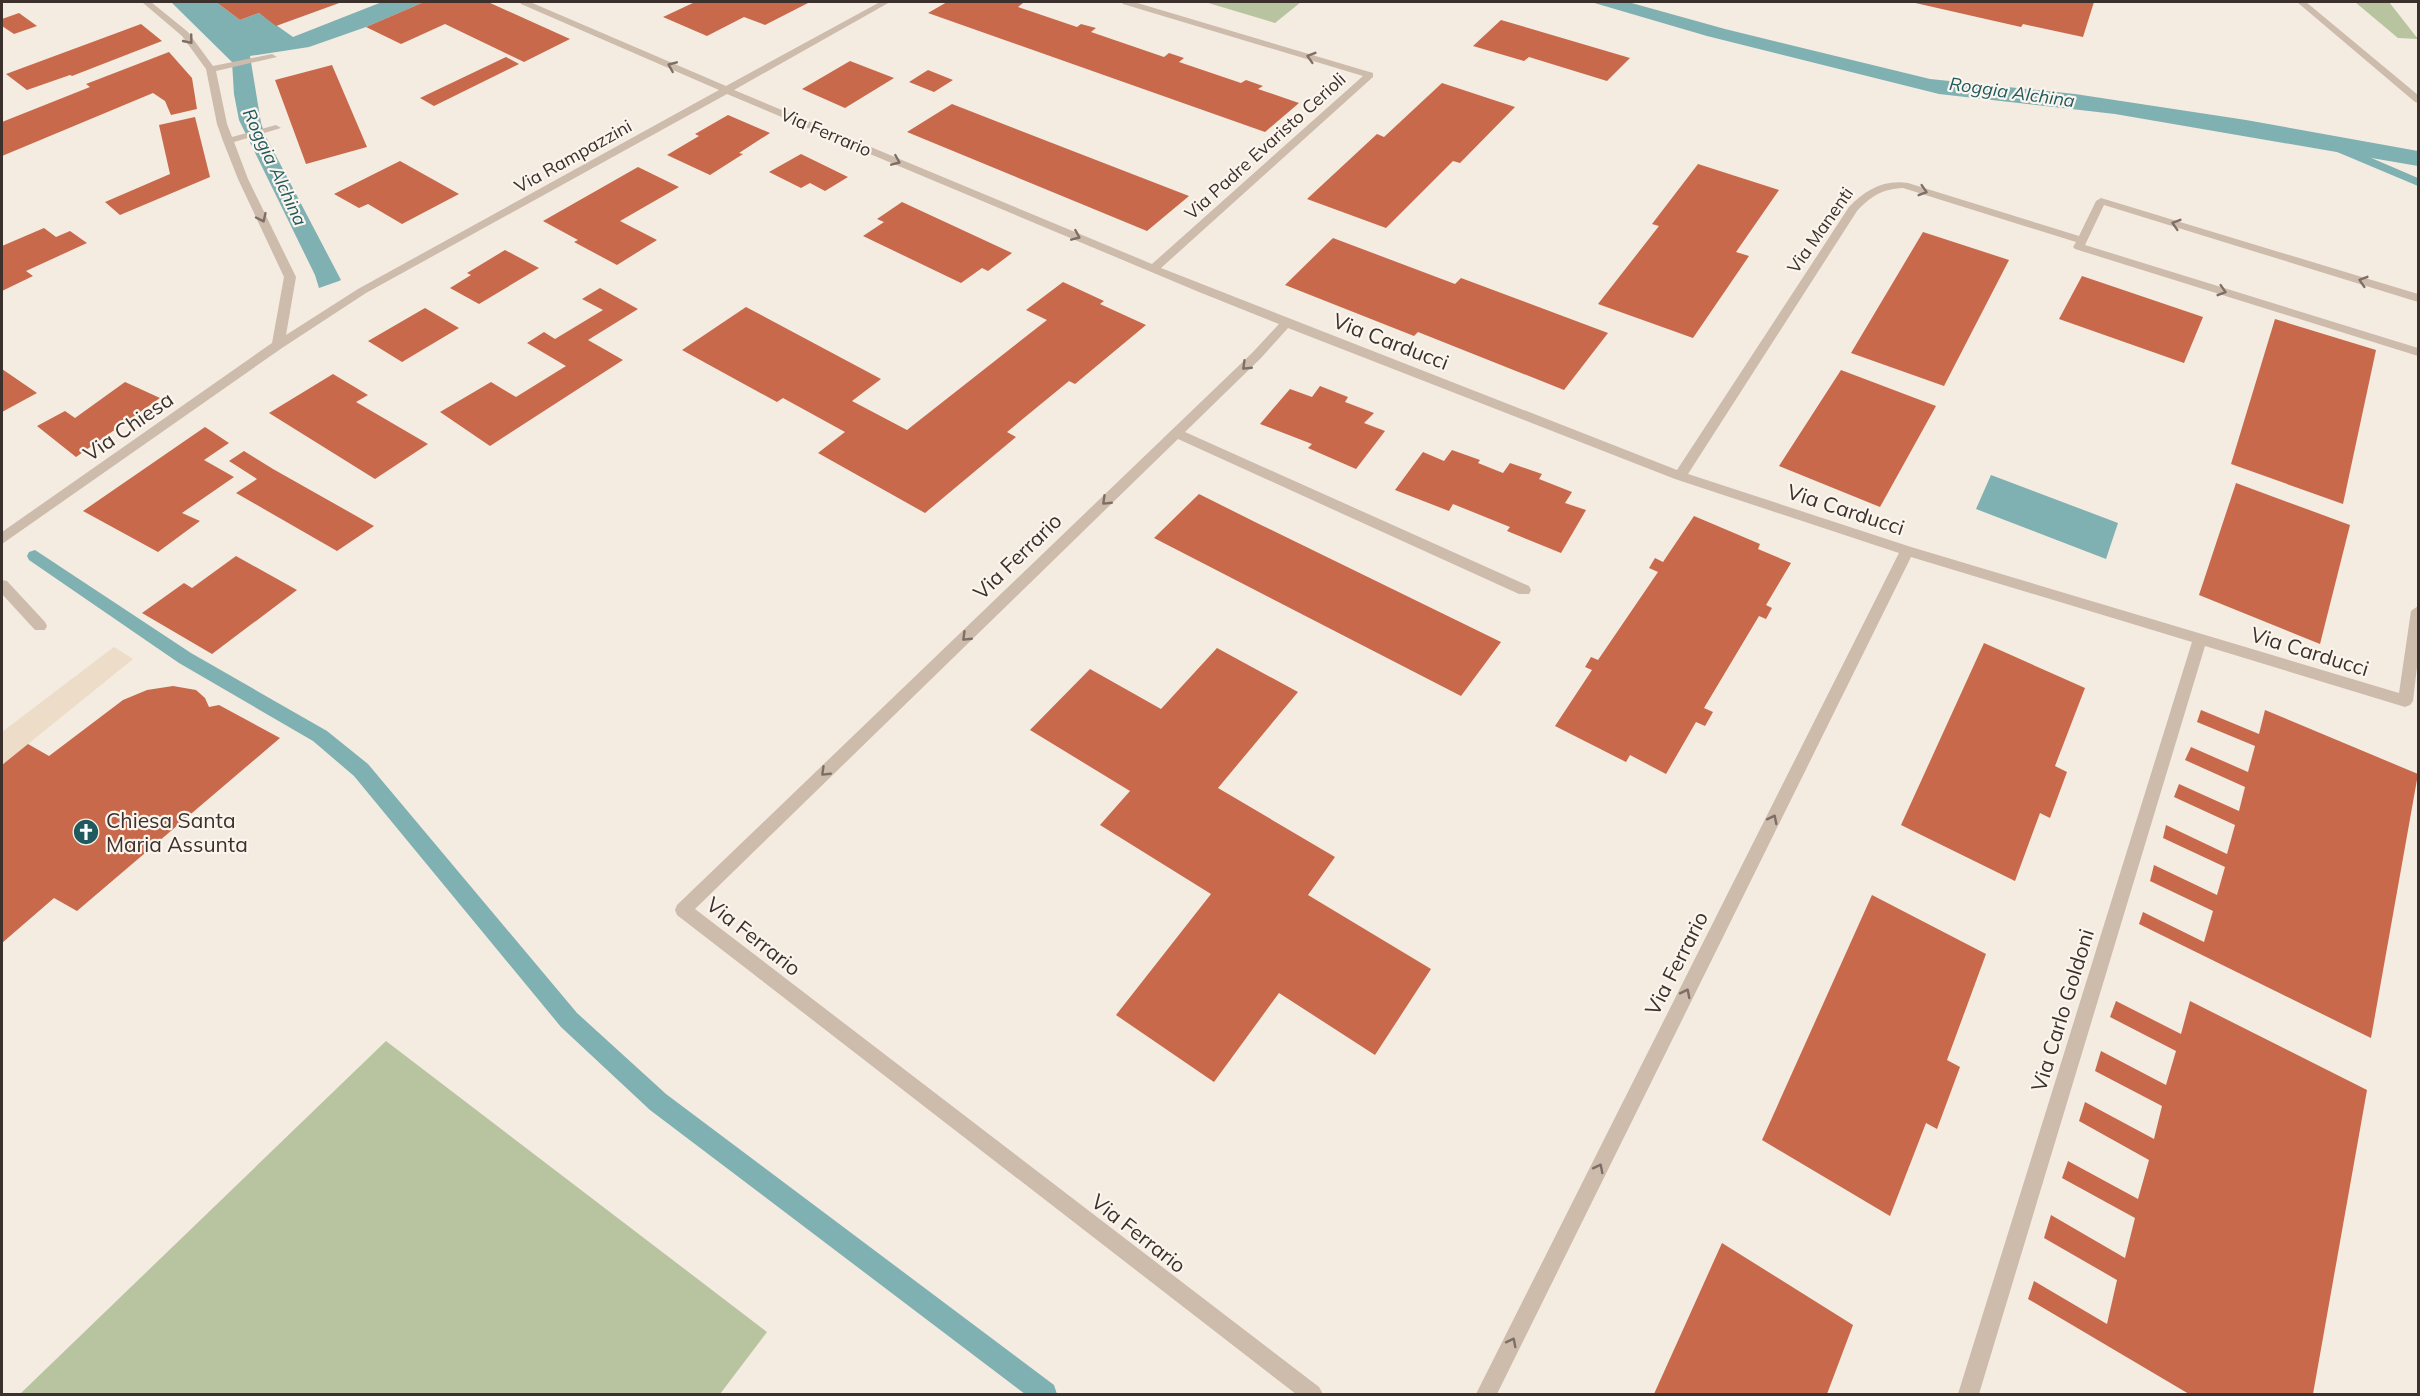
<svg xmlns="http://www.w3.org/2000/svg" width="2420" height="1396" font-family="Mulish,sans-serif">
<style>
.green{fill:#b8c4a0}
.plaza{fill:#ecdcc8}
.water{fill:#7fb0b2}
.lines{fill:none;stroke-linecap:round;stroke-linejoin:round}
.stream{fill:#7fb0b2;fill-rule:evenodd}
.building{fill:#c8694b}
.minor{fill:#cdbbac;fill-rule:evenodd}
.oneway{stroke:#7d6f65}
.labels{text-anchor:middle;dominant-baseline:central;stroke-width:4.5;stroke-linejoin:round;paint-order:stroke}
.far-water-label{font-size:18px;font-style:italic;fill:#1f5a5e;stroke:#fbf5ee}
.far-street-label{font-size:18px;fill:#3b302b;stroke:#fbf5ee}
.street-label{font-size:21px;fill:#3b302b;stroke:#fbf5ee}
.poi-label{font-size:21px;fill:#3b302b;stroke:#fbf5ee;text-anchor:start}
</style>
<rect width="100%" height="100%" fill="#f4ebe1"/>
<!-- green -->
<path class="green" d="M1205,2H1301L1275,23Z
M2355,2H2389L2418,39L2398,38Z
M386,1041L767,1332L720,1394H20Z"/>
<!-- plaza -->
<path class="plaza" d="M114,647L133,659L2,765V732Z"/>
<!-- water -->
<path class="water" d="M171,2H216L240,20L259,13L293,37L382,2H424L366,27L309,47L250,56L261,123L265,135L341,280L339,281L319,288L315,275L239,120L234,94L232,62Z
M1591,2H1628L1725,29L1930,79L2075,94L2246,120L2418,151V166L2115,114L1939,94L1707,36Z
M1991,475L2118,523L2106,559L1976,509Z"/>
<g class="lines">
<!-- stream -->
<path class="stream" d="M2334,142L2418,178V186L2330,149L2328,146Z
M35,550L191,653L327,731L368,764L577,1013L666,1094L1054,1385L1057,1394H1025L650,1110L561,1027L354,776L313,741L179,663L29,560L27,556L29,552Z"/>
</g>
<!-- building -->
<path class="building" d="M216,2H342L276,26L259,13L240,20Z
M424,2H488L570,39L524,62L445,24L401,44L366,27Z
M695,2H810L765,25L744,17L707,36L663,17Z
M947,2H1018L1023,3L1018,7L1077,27L1081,24L1096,28L1091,32L1164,57L1169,53L1184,58L1179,62L1241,83L1246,80L1263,86L1258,89L1299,103L1265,132L928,13Z
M1911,2H2094L2083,37L2023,24L2021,27Z
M19,13L37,26L14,34L2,26V19Z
M1501,20L1630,58L1607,81L1529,57L1524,61L1473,46Z
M141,24L162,41L72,76L70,75L27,90L6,74Z
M169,52L192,78L197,109L171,115L165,101L153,93L2,156V122L90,87L86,84Z
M506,57L519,64L434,106L420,98Z
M850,61L894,78L845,108L802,89Z
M332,65L367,147L306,164L275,80Z
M928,70L953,80L934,92L909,82Z
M1442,83L1515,107L1460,163L1453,161L1386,228L1307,199L1377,134L1384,137Z
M952,104L1065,148L1189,196L1147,231L907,132Z
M728,115L770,133L739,153L743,154L710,175L667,155L699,136L695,134Z
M195,117L210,177L120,215L105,202L170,174L159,125Z
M801,154L848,177L825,191L810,183L801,188L769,172Z
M400,161L459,194L402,224L368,204L359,208L334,194Z
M1698,164L1779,190L1736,252L1749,256L1693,338L1598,304L1659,226L1652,224Z
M638,167L679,187L620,221L657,240L617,265L574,242L578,240L543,221Z
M902,202L1012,253L988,271L982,268L961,283L863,236L884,222L877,219Z
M44,228L56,237L70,231L87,243L26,271L33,276L2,291V246Z
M1923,232L2009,260L1944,386L1851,353Z
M1333,238L1455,284L1461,278L1608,333L1564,390L1418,332L1414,336L1285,285Z
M505,250L539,268L479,304L450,288L471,275L467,273Z
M2082,276L2203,317L2184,363L2059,319Z
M1063,282L1104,301L1100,304L1146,325L1075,384L1069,381L1007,432L1016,437L925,513L818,453L845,432L783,398L777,402L682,350L746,307L881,379L852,401L907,430L1047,320L1026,310Z
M600,288L638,309L588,340L623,360L490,446L440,412L491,382L516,397L566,366L527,343L544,332L555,339L603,310L582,299Z
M425,308L459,328L402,362L368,341Z
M2275,319L2376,350L2343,504L2231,464Z
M2,369L37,393L2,412Z
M1841,370L1936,406L1880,507L1779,466Z
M333,374L368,395L356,402L428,444L375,479L269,413Z
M125,382L160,398L76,457L37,426L65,411L75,418Z
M1320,386L1348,397L1345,402L1374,413L1364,423L1385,431L1356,469L1308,448L1312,444L1260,424L1290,389L1312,397Z
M205,427L229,443L204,460L234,477L182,513L200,521L158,552L83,511Z
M1452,450L1480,460L1478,463L1503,473L1510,463L1542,474L1539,479L1572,492L1565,503L1586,510L1561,553L1507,531L1510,527L1453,504L1449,511L1395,490L1423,452L1444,461Z
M244,451L273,469L374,526L337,551L236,493L257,479L229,461Z
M2236,483L2350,525L2320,644L2199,595Z
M1199,494L1259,524L1501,642L1461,696L1154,538Z
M1694,516L1760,544L1758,549L1791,563L1766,605L1772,608L1766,619L1759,616L1704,708L1713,712L1705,726L1696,722L1666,774L1630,755L1626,762L1555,726L1592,670L1585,667L1591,657L1598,660L1658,572L1649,568L1655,558L1663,562Z
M236,556L297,590L212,654L142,613L184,583L192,588Z
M1984,643L2085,688L2055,766L2067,772L2050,818L2040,813L2015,881L1901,825Z
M1217,648L1298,692L1218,788L1335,857L1308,895L1431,969L1375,1055L1279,993L1214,1082L1116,1015L1211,894L1100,825L1130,791L1030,730L1090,669L1161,709Z
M173,686L196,690L205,698L209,707L219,705L280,738L77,911L54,898L2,943V765L28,744L49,756L123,700L147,690Z
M2201,710L2259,734L2265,710L2418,774L2371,1038L2139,924L2143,912L2204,942L2213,911L2150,881L2154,865L2217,895L2225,867L2163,838L2166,825L2227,854L2235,825L2174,797L2179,784L2239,811L2245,787L2185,760L2191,747L2248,772L2255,746L2197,722Z
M1872,895L1986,954L1947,1060L1960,1067L1937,1129L1926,1123L1890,1216L1762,1140Z
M2116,1001L2181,1034L2190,1001L2367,1090L2313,1394H2189L2028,1299L2034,1281L2107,1324L2117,1280L2044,1238L2051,1215L2125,1258L2135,1218L2062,1178L2068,1161L2138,1199L2149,1160L2079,1121L2085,1102L2154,1139L2162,1106L2095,1071L2101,1051L2166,1085L2176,1051L2110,1017Z
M1722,1243L1853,1325L1827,1394H1654Z"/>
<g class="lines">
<!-- minor -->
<path class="minor" d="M142,2H151L188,32L213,66L272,54L277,57L216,71L227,124L232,137L276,125L281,128L234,142L248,179L296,277L286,335L358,289L719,90L521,4L520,2H530L726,86L880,2H890L734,90L1152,264L1363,76L1123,4L1122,2H1134L1373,73V77L1161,268L1677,470L1849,207C1865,190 1884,179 1908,183L2079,236L2096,201L2101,198L2418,294V302L2104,205L2085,245L2418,348V356L2075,249L2073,247L2076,242L1903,188C1882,189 1871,196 1857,211L1688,474L1911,547L2399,693L2411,611L2418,606V658L2413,701L2410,705L2405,707L2205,646L1979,1394H1958L2192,642L1911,557L1497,1394H1476L1899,553L1675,479L1288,328L1261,358L1185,432L1529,586L1531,590L1529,594H1519L1178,439L695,909L1319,1387L1323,1394H1296L677,915L675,910L677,905L1253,352L1279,324L1199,292L727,94L366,293L282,348L2,544V532L272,343L284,277L238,179L223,141L217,124L206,69L182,36Z
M2297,2H2306L2418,95V103L2415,102Z
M2,580L7,581L45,622L47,626L45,630H35L2,594Z"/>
</g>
<!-- one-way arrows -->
<defs><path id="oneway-chevron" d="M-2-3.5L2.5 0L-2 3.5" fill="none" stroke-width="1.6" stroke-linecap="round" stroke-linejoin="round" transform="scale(1.5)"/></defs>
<g class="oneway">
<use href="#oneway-chevron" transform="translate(189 40) rotate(51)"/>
<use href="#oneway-chevron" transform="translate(1311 57) rotate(-163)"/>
<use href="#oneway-chevron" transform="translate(672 66) rotate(-157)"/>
<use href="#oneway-chevron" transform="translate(896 161) rotate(23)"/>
<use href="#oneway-chevron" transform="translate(1923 191) rotate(17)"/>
<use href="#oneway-chevron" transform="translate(262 218) rotate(65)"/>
<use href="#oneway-chevron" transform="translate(2176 224) rotate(-163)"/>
<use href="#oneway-chevron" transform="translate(1076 236) rotate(23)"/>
<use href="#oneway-chevron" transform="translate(2363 281) rotate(-163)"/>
<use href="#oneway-chevron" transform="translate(2222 291) rotate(17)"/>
<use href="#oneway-chevron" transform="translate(1246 366) rotate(136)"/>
<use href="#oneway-chevron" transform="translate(1106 501) rotate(136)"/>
<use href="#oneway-chevron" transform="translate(966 637) rotate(136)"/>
<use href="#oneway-chevron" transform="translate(825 772) rotate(136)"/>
<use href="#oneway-chevron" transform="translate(1773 819) rotate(-63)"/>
<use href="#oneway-chevron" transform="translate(1686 993) rotate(-63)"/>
<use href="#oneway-chevron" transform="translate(1599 1168) rotate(-63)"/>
<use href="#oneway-chevron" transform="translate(1512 1342) rotate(-63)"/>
</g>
<!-- icons -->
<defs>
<g id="church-disc" transform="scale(1.35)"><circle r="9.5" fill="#1f5a5e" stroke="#fbf5ee"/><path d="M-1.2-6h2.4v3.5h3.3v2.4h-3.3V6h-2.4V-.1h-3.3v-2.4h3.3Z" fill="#fff"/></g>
</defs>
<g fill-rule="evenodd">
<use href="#church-disc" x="86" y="832"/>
</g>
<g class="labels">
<!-- far-water labels -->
<g class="far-water-label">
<text transform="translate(2012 92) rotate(8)">Roggia Alchina</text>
<text transform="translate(275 167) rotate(65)">Roggia Alchina</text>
</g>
<!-- far-street labels -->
<g class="far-street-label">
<text transform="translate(826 132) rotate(23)">Via Ferrario</text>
<text transform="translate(1265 146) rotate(-42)">Via Padre Evaristo Cerioli</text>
<text transform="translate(573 156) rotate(-29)">Via Rampazzini</text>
<text transform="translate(1820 230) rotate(-55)">Via Manenti</text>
</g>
<!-- street labels -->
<g class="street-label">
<text transform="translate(1391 341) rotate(21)">Via Carducci</text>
<text transform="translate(128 426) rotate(-35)">Via Chiesa</text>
<text transform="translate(1846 509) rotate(18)">Via Carducci</text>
<text transform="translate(1017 556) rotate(-44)">Via Ferrario</text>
<text transform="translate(2310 651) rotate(17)">Via Carducci</text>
<text transform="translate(754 936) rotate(38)">Via Ferrario</text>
<text transform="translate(1676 963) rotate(-63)">Via Ferrario</text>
<text transform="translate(2062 1010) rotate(-73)">Via Carlo Goldoni</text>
<text transform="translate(1139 1233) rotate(38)">Via Ferrario</text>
</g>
<!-- poi labels -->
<g class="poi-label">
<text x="106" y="820">Chiesa Santa<tspan x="106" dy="24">Maria Assunta</tspan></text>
</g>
</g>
<!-- border -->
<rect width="2420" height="1396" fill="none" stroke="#3b302b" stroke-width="6"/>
</svg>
